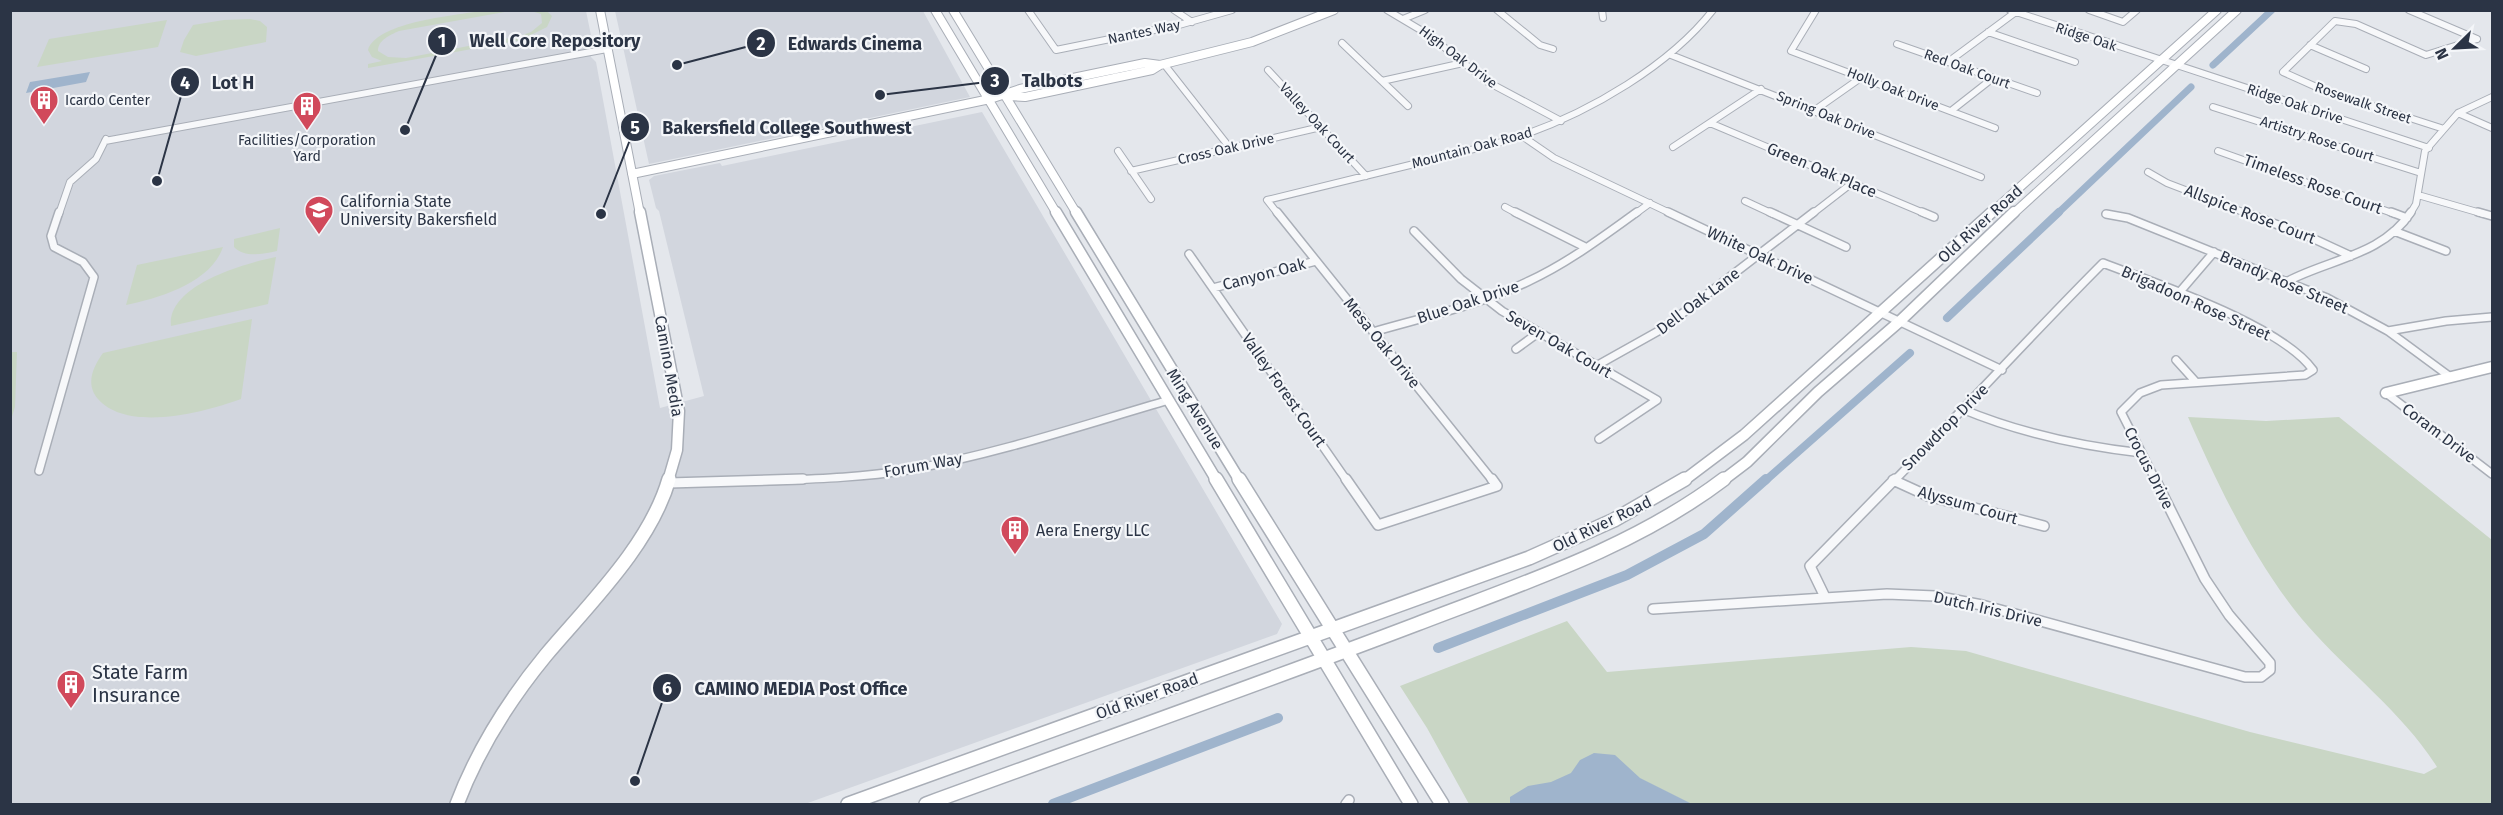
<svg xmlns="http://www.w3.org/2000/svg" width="2503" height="815" font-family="'Fira Sans',sans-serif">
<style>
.built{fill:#d2d6de}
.green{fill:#c9d6c5}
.water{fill:#9fb4cc}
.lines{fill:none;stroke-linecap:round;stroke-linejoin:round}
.canal-far2{stroke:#9fb4cc;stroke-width:7}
.canal-far1{stroke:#9fb4cc;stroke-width:8}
.canal{stroke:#9fb4cc;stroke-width:10}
.street-far2-casing{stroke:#a9aeb7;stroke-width:8}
.street-far1-casing{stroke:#a9aeb7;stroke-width:10}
.street-casing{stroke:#a9aeb7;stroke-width:12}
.secondary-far2-casing{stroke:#a9aeb7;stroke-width:10}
.secondary-far1-casing{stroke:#a9aeb7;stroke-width:13}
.secondary-casing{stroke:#a9aeb7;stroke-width:16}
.street-far2{stroke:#f7f8fa;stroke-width:6}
.street-far1{stroke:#f7f8fa;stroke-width:7}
.street{stroke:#f7f8fa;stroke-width:9}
.secondary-far2{stroke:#fff;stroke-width:8}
.secondary-far1{stroke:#fff;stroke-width:10}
.secondary{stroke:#fff;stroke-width:13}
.labels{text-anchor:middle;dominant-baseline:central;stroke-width:4.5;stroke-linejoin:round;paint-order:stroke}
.far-street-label{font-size:14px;fill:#2b3445;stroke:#f4f6f9}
.far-poi-label{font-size:14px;fill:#2b3445;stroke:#f4f6f9;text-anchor:start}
.street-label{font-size:16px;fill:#2b3445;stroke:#f4f6f9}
.poi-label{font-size:16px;fill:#2b3445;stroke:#f4f6f9;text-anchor:start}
.near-poi-label{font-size:20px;fill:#2b3445;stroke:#f4f6f9;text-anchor:start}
.leader{fill:none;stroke:#2b3445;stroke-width:2}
.callout-dot{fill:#2b3445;stroke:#f4f6f9;stroke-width:2}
.mark-label{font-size:18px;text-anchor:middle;font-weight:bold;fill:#fff}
.callout-label{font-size:18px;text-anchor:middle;font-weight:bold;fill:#2b3445;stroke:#f4f6f9;stroke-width:4.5;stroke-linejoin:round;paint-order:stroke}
</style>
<rect width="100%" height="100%" fill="#e4e7ec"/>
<!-- built -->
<path class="built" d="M10,11H586L593,45L590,47L591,57L596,62L660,408L704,396L659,211L656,208L649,180L654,176L720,163L722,166L982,112L1282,624L1277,634L805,804H11Z
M615,11H923L970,97L649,164Z"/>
<!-- green -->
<path class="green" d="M487,10L510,11L399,31C390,35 378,40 378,51L388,57L406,58L520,36L531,32L542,23L541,14L531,11H547L552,16L547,27L521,40L368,68V64L382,61L372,57L368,50C377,21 460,15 487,10Z
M250,19L260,21L267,27L266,42L196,56L180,52L184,40L193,25L224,20Z
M167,20L158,47L37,67L49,39Z
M280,228L277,251C262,254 245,258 234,247V239Z
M223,247C211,283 159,298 126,305L137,265Z
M276,257L268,304L171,326C167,285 245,263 276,257Z
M252,319L241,399C205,412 128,433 98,399C85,384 93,367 103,353Z
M11,352H17L15,407L11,420Z
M2188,417L2266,421L2339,417L2492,540V804H1469L1427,728L1400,686L1567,621L1607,672L1911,647L1966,651L2250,732L2424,774L2437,767C2404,714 2349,673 2308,626C2258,569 2218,486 2188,417Z"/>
<!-- water -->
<path class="water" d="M90,72L86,82L26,93L30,82Z
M1594,753L1615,755L1640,778L1692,804H1510V797L1528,786L1551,782L1571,773L1580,760Z"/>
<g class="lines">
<!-- canal-far2 -->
<path class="canal-far2" d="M2213,65L2272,10
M2057,214L2191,87"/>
<!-- canal-far1 -->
<path class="canal-far1" d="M1947,318L2059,212
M1765,481L1910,353"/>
<!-- canal -->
<path class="canal" d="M1438,648L1627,575L1704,534L1766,479
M1053,804L1278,718"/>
<!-- street-far2 casing -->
<g class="street-far2-casing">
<path id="street-far2" d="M1028,10L1056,50L1179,25L1232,10
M1174,10L1192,22
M1387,10L1429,35L1486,81L1561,121
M1497,10L1540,45L1553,49
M1602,10L1603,18
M1816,10L1791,51L1995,128
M2010,10L2429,148
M2089,10L2123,22L2137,10
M2409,10L2477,39
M1403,19L1425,10
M1988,32L2075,62
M1342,43L1408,106
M1897,44L2037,93
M2310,45L2366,69
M1671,55L1981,177
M1948,62L2017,11
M1164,64L1230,148
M1268,70L1366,176
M1382,81L1463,63
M2213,107L2421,173
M1815,110L1862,77
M1951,111L1993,78
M2458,113L2492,128
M1710,123L1926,214
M2444,129L2323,90L2283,72L2335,21L2356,24L2426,55L2477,39
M1522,136L1554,158L1672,214
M105,141L607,49
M1673,147L1761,89
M1118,151L1151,199
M2218,151L2395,214
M1131,171L1321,127
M2148,172L2167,183L2248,214
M2418,195L2484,214
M1745,201L1773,214
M1505,207L1518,214
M59,214L70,182L96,159L106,139
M1278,214L1267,200C1316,188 1365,176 1414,164C1450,154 1489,147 1524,135C1591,111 1669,66 1713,10
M1635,214L1650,203
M1812,214L1852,183
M2410,214L2416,204L2425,151L2458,113L2492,97"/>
</g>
<!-- street-far1 casing -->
<g class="street-far1-casing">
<path id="street-far1" d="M1277,212L1493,481
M1515,212L1585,247
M1668,212L2002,370
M1770,212L1846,247
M1922,212L1934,217
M2244,212L2312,238L2351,256
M2391,212L2407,218
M2478,212L2492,216
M2106,214L2128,218L2327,298L2388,331L2449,376
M1414,231L1461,279L1502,311L1657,400L1599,439
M2394,231L2446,251
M1189,254L1347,481
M2288,281C2330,259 2383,255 2411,212
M1213,288L1316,261
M2178,294L2214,252
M2388,331L2446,321L2492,317
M1373,332C1425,317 1480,305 1529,281C1568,263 1602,237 1637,212
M1516,349L1538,333
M2176,360L2195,381
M1596,366L1662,329L1814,212
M2386,393L2492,474
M1962,409C2020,433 2079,446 2142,453
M39,471L94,277L83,262L54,247L51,236L59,212
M758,481C808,479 859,478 908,470C997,454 1083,425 1169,400
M1894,481C1964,409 2032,334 2103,263C2157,284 2281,325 2313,370L2305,375L2161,385L2140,393L2121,412L2156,481"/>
</g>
<!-- street casing -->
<g class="street-casing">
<path id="street" d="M1346,479L1378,525L1497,486L1492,479
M1893,480L1928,496L2044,526
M669,483L803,479
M1825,597L1810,566L1895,479
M1653,609L1887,594L1935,596L1982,605L2245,677H2261L2270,670V663L2229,615L2205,579L2155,479
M1346,804L1349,800"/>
</g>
<!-- secondary-far2 casing -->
<g class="secondary-far2-casing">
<path id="secondary-far2" d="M600,10L640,214
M935,10L1057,214
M953,10L1077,214
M1008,96L1025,97L1152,70L1160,65L1252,42L1334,10
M632,174L990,99L1020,89L1145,63L1160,65
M1990,214L2217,10
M2013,214L2237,10"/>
</g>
<!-- secondary-far1 casing -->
<g class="secondary-far1-casing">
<path id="secondary-far1" d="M640,212L679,411L677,450L668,481
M1056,212L1217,481
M1076,212L1240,481
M2386,393L2492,367
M1683,481L1744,435L1992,212
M1722,481L1747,462L1818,392L1899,322L2014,212"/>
</g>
<!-- secondary casing -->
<g class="secondary-casing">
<path id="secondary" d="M1216,479L1411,804
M1239,479L1442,804
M457,804C478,749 509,700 546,655C589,604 650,545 669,479
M848,804L1529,558L1614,520L1685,479
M926,804C1090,744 1254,686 1417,624C1523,583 1633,548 1724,479"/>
</g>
<!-- street-far2 -->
<use href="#street-far2" class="street-far2"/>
<!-- street-far1 -->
<use href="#street-far1" class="street-far1"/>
<!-- street -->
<use href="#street" class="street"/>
<!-- secondary-far2 -->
<use href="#secondary-far2" class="secondary-far2"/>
<!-- secondary-far1 -->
<use href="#secondary-far1" class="secondary-far1"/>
<!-- secondary -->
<use href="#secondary" class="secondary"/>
</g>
<!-- icons -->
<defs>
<g id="building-pin" transform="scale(1.5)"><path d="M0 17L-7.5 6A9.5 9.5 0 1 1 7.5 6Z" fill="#d1495b" stroke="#f4f6f9"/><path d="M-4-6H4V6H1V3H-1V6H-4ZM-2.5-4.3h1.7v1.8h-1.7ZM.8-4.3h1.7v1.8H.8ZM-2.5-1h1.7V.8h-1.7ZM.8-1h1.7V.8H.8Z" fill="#fff"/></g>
<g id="university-pin" transform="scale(1.5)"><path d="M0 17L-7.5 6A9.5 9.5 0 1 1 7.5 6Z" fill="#d1495b" stroke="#f4f6f9"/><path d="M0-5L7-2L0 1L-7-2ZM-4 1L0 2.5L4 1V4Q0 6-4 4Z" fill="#fff"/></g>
</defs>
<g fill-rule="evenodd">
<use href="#building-pin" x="44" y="100"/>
<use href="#building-pin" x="307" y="106"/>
<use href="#university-pin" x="319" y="210"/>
<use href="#building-pin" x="1015" y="530"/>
<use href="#building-pin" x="71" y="684"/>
</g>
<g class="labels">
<!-- far-street labels -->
<g class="far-street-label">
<text transform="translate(1144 32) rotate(-12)">Nantes Way</text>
<text transform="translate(2086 37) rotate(18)">Ridge Oak</text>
<text transform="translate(1458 57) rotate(37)">High Oak Drive</text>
<text transform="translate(1967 69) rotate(20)">Red Oak Court</text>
<text transform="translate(1893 89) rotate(21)">Holly Oak Drive</text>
<text transform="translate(2363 103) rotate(19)">Rosewalk Street</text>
<text transform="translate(2295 104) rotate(18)">Ridge Oak Drive</text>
<text transform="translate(1826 115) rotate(22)">Spring Oak Drive</text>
<text transform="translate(1317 123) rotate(47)">Valley Oak Court</text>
<text transform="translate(2317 139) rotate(18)">Artistry Rose Court</text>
<text transform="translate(1472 148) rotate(-15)">Mountain Oak Road</text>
<text transform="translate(1226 149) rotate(-13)">Cross Oak Drive</text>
</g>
<!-- far-poi labels -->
<g class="far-poi-label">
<text x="65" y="100">Icardo Center</text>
<text x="307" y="140" text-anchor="middle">Facilities/Corporation<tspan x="307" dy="16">Yard</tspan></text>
</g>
<!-- street labels -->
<g class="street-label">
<text transform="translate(1822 170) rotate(23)">Green Oak Place</text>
<text transform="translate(2313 184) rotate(20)">Timeless Rose Court</text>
<text transform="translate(2250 214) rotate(21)">Allspice Rose Court</text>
<text transform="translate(1980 224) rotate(-42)">Old River Road</text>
<text transform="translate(1760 255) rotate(25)">White Oak Drive</text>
<text transform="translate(1264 274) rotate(-15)">Canyon Oak</text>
<text transform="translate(2284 282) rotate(23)">Brandy Rose Street</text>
<text transform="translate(1698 301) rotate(-37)">Dell Oak Lane</text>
<text transform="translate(1468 302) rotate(-18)">Blue Oak Drive</text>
<text transform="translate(2196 303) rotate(24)">Brigadoon Rose Street</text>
<text transform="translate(1382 343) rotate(51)">Mesa Oak Drive</text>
<text transform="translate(1559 344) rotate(30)">Seven Oak Court</text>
<text transform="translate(669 366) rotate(80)">Camino Media</text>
<text transform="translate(1284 390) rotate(55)">Valley Forest Court</text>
<text transform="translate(1195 409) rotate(58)">Ming Avenue</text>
<text transform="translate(1945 427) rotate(-45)">Snowdrop Drive</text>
<text transform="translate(2439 433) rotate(37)">Coram Drive</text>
<text transform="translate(923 465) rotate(-10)">Forum Way</text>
<text transform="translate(2149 468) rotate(63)">Crocus Drive</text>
<text transform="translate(1968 505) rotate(16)">Alyssum Court</text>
<text transform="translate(1602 524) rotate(-26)">Old River Road</text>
<text transform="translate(1988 609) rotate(13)">Dutch Iris Drive</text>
<text transform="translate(1147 696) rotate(-20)">Old River Road</text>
</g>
<!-- poi labels -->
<g class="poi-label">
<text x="340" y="201">California State<tspan x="340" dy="18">University Bakersfield</tspan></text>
<text x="1036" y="530">Aera Energy LLC</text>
</g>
<!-- near-poi labels -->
<g class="near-poi-label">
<text x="92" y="672">State Farm<tspan x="92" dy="23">Insurance</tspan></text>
</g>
</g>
<!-- callouts -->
<path class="leader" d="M405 130L442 41M677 65L761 43M880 95L995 81M157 181L185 82M601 214L635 127M635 781L667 688"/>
<g class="callout-dot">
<circle cx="405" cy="130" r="6"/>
<circle cx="677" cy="65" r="6"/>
<circle cx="880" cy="95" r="6"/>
<circle cx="157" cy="181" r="6"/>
<circle cx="601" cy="214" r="6"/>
<circle cx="635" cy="781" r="6"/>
<circle cx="442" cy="41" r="15"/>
<circle cx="761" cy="43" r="15"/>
<circle cx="995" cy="81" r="15"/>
<circle cx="185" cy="82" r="15"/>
<circle cx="635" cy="127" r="15"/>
<circle cx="667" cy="688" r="15"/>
</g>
<g class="mark-label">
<text x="442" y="47">1</text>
<text x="761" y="50">2</text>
<text x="995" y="87">3</text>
<text x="185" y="89">4</text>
<text x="635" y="134">5</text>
<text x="667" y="695">6</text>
</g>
<g class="callout-label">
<text x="555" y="47">Well Core Repository</text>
<text x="855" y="50">Edwards Cinema</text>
<text x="1052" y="87">Talbots</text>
<text x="233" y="89">Lot H</text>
<text x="787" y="134">Bakersfield College Southwest</text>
<text x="801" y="695">CAMINO MEDIA Post Office</text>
</g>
<!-- border -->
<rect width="2503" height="815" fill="none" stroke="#2b3445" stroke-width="24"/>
<!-- north arrow -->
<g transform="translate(2455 48) rotate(246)" stroke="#f4f6f9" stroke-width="4.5" paint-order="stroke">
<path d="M0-4.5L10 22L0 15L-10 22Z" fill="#2b3445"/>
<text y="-9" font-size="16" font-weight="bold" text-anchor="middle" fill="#2b3445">N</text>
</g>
</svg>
